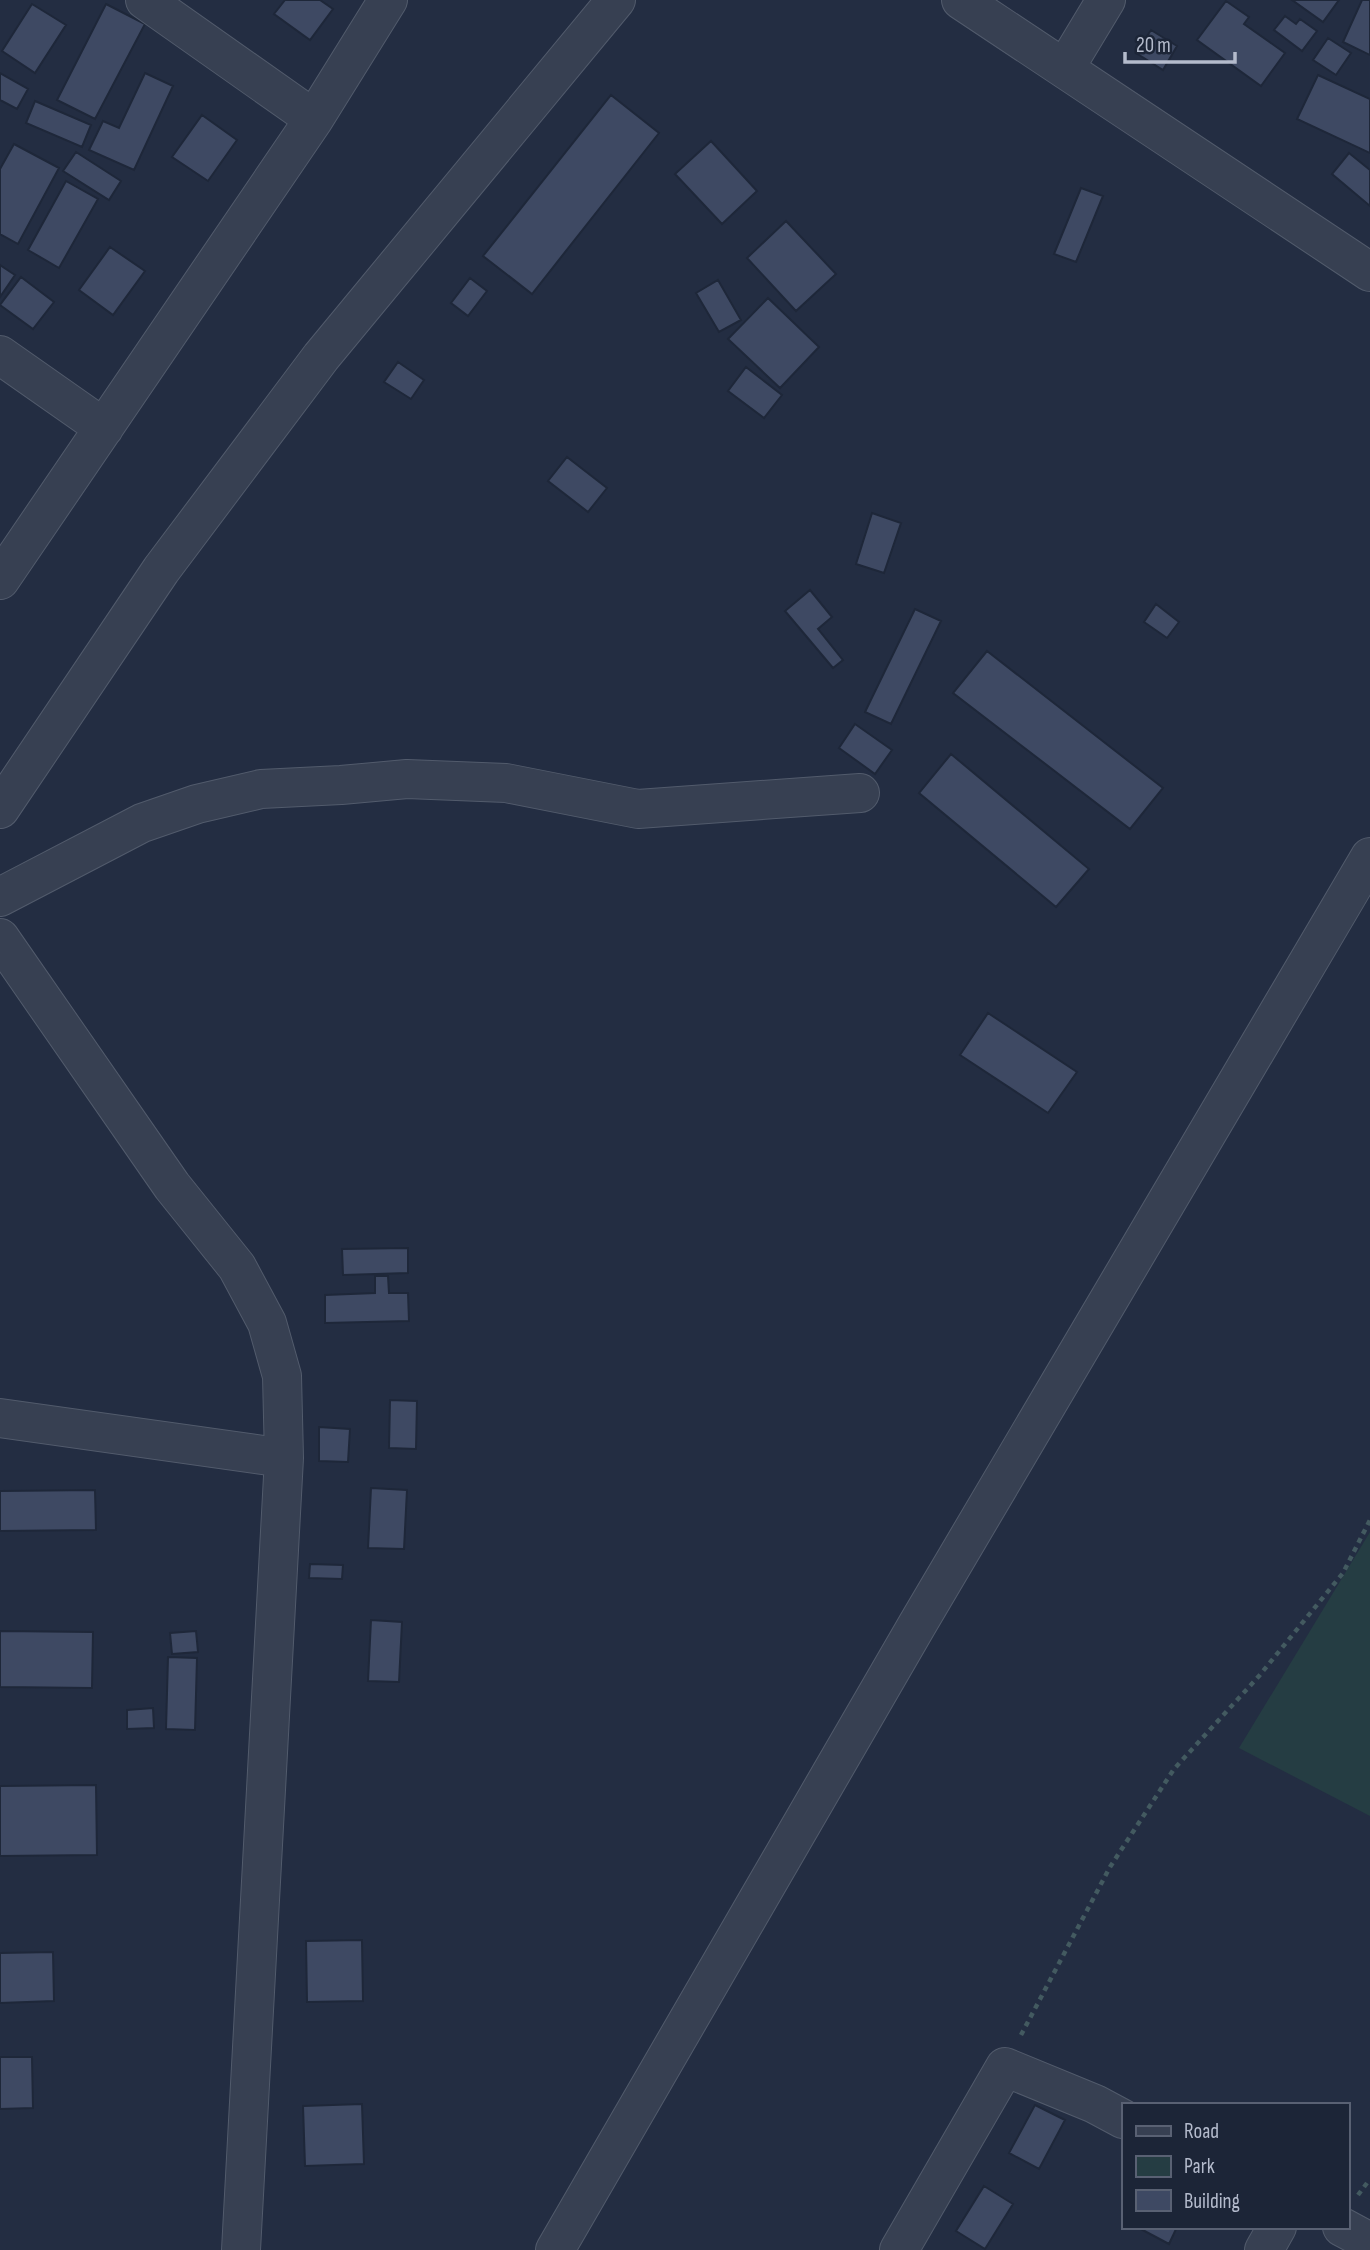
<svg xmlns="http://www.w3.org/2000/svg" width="1370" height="2250" font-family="'Sofia Sans Condensed',sans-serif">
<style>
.green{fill:#253d43}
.building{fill:#3e4963;stroke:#1e2739;stroke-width:2}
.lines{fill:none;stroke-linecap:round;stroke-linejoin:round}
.minor-casing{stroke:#525b6c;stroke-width:40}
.path{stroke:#435a60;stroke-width:4.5;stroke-dasharray:5 5;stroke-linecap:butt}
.minor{stroke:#374052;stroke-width:38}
</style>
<rect width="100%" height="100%" fill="#232d42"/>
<!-- green -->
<path class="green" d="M1370,1532V1816L1239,1748Z"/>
<!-- building -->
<path class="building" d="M285,0H320L333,9L310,40L274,14Z
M1292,0H1339L1323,22Z
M1362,0H1370V55L1343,42Z
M1226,1L1249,17L1244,24L1285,53L1261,86L1197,40Z
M32,4L66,25L35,73L2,51Z
M106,4L145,24L95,119L57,100Z
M1285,16L1296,24L1300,19L1317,31L1302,51L1274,30Z
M1151,30L1177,46L1163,70L1136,53Z
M1328,38L1351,53L1336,75L1313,60Z
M0,73L28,89L17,109L0,100Z
M145,73L173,86L134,170L89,150L103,121L119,128Z
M1318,75L1370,99V153L1297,119Z
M611,95L659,133L532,294L483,256Z
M35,101L91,125L82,147L26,123Z
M202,115L237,140L208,181L172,157Z
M711,141L757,191L722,224L675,174Z
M14,144L59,168L18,244L0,234V169Z
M76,152L121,181L109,200L63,171Z
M1349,153L1370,170V206L1332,174Z
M66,181L98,199L59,268L28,250Z
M1081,188L1103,196L1076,262L1054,254Z
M786,221L836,274L796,311L747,258Z
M110,247L145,271L113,315L79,290Z
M0,265L15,275L0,297Z
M21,277L54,302L33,329L0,305Z
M470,278L487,291L468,316L451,303Z
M718,280L741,320L719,332L696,293Z
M768,298L819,347L780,388L728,339Z
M398,362L424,380L411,399L384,382Z
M746,367L782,395L764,418L728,391Z
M567,457L607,488L588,512L548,481Z
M872,513L901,523L884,573L856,564Z
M810,590L832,617L818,629L843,660L833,668L785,611Z
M1156,604L1179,622L1167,638L1144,622Z
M915,609L941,621L891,724L865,712Z
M987,651L1163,788L1130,829L953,693Z
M855,724L892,750L875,774L839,748Z
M951,754L1089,869L1056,907L919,793Z
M988,1013L1077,1072L1048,1113L960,1055Z
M408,1248V1273L343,1275L342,1249Z
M375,1276H388L389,1293H408L409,1321L325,1323V1295L375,1293Z
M390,1400L417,1401L416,1449L389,1448Z
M319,1427L350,1429L348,1462L319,1461Z
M371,1488L407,1490L404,1549L368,1548Z
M95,1490L96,1530L0,1531V1491Z
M310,1564L343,1565L342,1579L309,1578Z
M371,1620L402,1622L399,1682L368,1681Z
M0,1631L93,1632L92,1688L0,1687Z
M196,1631L198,1652L172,1654L170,1633Z
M168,1657L197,1658L195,1730L166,1729Z
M153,1708L154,1728L127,1729V1710Z
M96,1785L97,1855L0,1856V1786Z
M362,1940L363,2001L307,2002L306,1941Z
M53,1952L54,2001L0,2003V1953Z
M0,2057H32L33,2108L0,2109Z
M362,2104L364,2164L305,2166L303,2106Z
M1035,2105L1065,2120L1039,2169L1009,2153Z
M984,2186L1013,2204L985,2249L956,2231Z
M1137,2227H1177L1169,2244Z"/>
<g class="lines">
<!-- minor casing -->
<g class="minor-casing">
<path id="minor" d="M145,0L314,119
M961,0L1370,272
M1065,68L1106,0
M0,355L104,428
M0,580L314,119L388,0
M0,809L161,570L321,357L616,0
M0,897L142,823L197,804L261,789L341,785L407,779L506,783L638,809L860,793
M0,938L172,1186L237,1267L267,1323L282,1376L284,1458L241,2250
M0,1418L284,1458
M1342,2227L1370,2242
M555,2250L917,1625L1370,857
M899,2250L1005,2067L1095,2104L1123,2119
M1264,2250L1277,2227"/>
</g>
<!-- path -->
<path class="path" d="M1021,2035L1110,1867L1174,1769L1259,1676L1343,1573L1370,1520
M1358,2195L1370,2179"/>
<!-- minor -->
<use href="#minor" class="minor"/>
</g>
<!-- legend -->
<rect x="1122" y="2103" width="228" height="126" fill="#1c2537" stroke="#596173" stroke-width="2"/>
<rect x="1136" y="2126" width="35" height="10" fill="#374052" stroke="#596173" stroke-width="2"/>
<text x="1184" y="2138" font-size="21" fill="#b4bbcc">Road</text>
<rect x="1136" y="2156" width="35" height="21" fill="#253d43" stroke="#596173" stroke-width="2"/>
<text x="1184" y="2173" font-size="21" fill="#b4bbcc">Park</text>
<rect x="1136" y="2190" width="35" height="21" fill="#3e4963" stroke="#596173" stroke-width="2"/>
<text x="1184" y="2208" font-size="21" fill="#b4bbcc">Building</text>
<!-- scale -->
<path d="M1125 52v10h110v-10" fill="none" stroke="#b4bbcc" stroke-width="3.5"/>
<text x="1136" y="52" font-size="21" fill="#b4bbcc" stroke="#1c2537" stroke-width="5" paint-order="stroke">20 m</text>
</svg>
